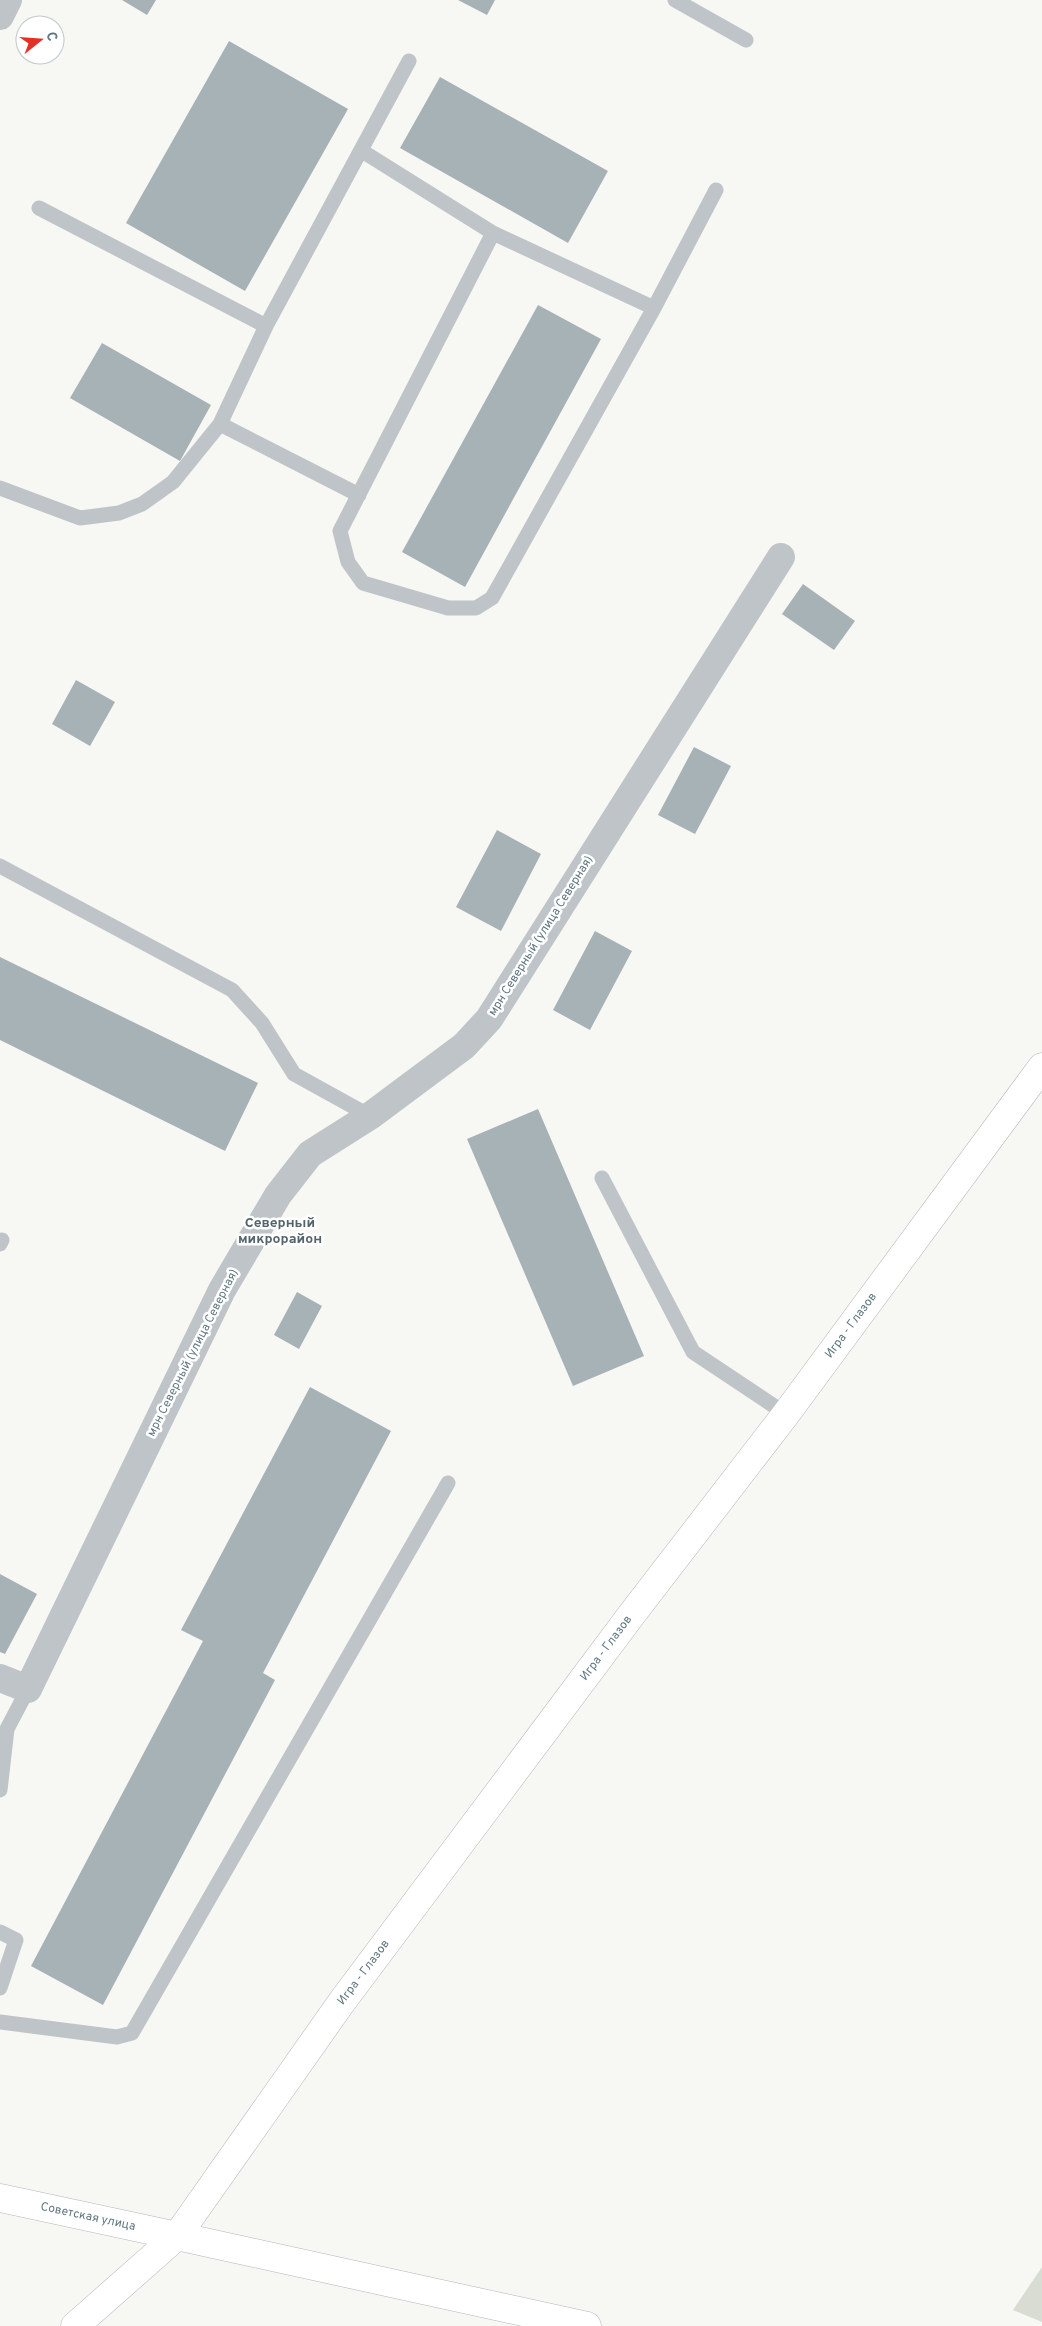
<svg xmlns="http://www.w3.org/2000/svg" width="1042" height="2326" font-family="Overpass,sans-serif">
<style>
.green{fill:#d8dcd3}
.building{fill:#a7b2b6}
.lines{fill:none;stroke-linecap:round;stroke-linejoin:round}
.primary-casing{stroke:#b1b8bb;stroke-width:29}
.trunk-casing{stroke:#b1b7ba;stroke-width:29}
.service{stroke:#bec4c7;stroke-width:15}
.minor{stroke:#bec4c7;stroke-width:28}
.tertiary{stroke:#bec4c7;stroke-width:28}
.primary{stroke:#fff;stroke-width:28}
.trunk{stroke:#fff;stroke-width:28}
.labels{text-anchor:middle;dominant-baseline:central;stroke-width:5;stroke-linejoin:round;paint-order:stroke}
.street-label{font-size:12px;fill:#617880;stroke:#fff}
.neighbourhood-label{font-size:14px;font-weight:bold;fill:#54646b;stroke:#fff}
</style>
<rect width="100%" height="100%" fill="#f7f7f4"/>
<!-- green -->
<path class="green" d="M1042,2267V2322L1013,2310Z"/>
<!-- building -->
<path class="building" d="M122,0H156L147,15Z
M458,0H495L487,15Z
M229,41L348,109L245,291L126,223Z
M440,77L608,171L568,243L400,148Z
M538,305L601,339L465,587L402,552Z
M102,343L211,405L180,461L70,398Z
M803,584L855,621L834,650L782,614Z
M76,680L115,702L90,746L52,724Z
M694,747L731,766L695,834L658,815Z
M497,830L541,854L501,931L456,907Z
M595,931L632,951L590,1030L553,1010Z
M0,957L258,1083L225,1151L0,1040Z
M538,1109L644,1356L573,1386L467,1139Z
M297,1292L322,1306L299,1349L274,1335Z
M310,1387L391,1431L263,1673L275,1680L103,2005L31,1966L203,1641L181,1630Z
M0,1574L37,1594L5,1654L0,1652Z"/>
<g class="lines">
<!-- primary casing -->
<g class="primary-casing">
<g id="primary">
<path id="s1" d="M0,2198L177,2236L341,2003L632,1614L786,1414L1042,1067"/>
</g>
</g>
<!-- trunk casing -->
<g class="trunk-casing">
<path id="trunk" d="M75,2326L177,2236L587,2326"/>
</g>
<!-- service -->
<path class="service" d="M675,0L746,40
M362,151L493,233L654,308L716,190
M39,208L266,326
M493,233L340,531L348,562L363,583L448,608H476L492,598L654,308
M220,424L359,495
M0,488L80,518L119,513L142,504L173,482L220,424L266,326L409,61
M0,866L232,990L262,1023L294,1074L370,1116
M602,1178L693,1352L786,1414
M0,1244L2,1240
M0,1790L7,1729L28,1689
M0,1932L16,1940L0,1988
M0,2022L117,2037L132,2033L448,1483"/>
<!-- minor -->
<path class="minor" d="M0,1678L28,1689L222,1290L278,1195L310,1154L370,1116L464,1046L489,1019L781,557"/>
<!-- tertiary -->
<path class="tertiary" d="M0,16L8,0"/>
<!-- primary -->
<use href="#primary" class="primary"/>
<!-- trunk -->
<use href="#trunk" class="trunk"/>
</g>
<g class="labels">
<!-- street labels -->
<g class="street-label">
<text transform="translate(541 936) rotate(-58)">мрн Северный (улица Северная)</text>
<text stroke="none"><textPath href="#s1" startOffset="1314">Игра - Глазов</textPath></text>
<text transform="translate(193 1353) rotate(-63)">мрн Северный (улица Северная)</text>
<text stroke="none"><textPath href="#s1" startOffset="909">Игра - Глазов</textPath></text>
<text stroke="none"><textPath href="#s1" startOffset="504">Игра - Глазов</textPath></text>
<text stroke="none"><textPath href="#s1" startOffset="90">Советская улица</textPath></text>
</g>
<!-- neighbourhood labels -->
<g class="neighbourhood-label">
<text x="280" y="1223">Северный<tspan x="280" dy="16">микрорайон</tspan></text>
</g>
</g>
<!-- north arrow -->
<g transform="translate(40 40) rotate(73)"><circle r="24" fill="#ffffff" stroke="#c0c9cc"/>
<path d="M0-4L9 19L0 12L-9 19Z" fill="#e63025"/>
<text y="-8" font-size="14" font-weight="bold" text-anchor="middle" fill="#617880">С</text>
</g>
</svg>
